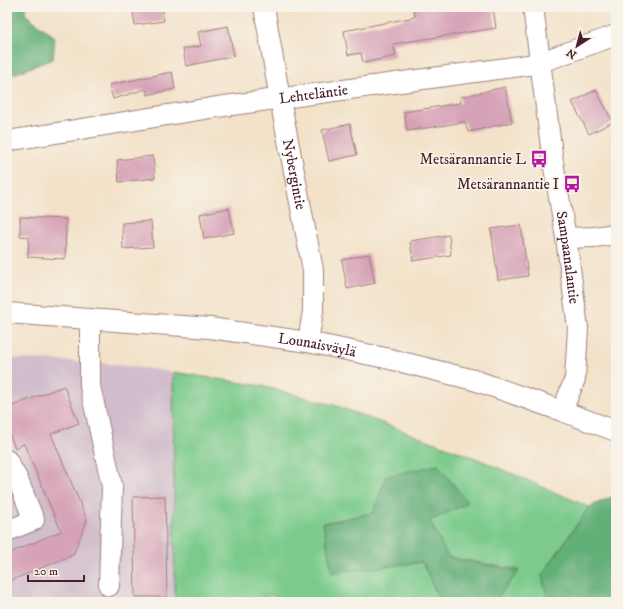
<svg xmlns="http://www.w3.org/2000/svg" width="623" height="609" font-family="'IM FELL DW Pica',serif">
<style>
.industrial{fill:#d1bdcc}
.green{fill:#7bcb8c;stroke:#62755c}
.forest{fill:#64af78;stroke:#576752}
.building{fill:#d6a2b7}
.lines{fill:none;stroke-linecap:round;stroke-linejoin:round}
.minor-casing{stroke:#9e807a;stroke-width:22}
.minor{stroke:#fff;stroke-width:20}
.labels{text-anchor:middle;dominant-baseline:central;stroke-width:3.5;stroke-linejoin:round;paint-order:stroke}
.street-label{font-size:15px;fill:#4a1f2b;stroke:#f7f3e8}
.poi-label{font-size:15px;fill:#4a1f2b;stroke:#f7f3e8;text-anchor:end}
</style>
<rect width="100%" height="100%" fill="#f7f3e8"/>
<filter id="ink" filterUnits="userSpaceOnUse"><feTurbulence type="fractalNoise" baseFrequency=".025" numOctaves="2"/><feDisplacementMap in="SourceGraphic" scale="8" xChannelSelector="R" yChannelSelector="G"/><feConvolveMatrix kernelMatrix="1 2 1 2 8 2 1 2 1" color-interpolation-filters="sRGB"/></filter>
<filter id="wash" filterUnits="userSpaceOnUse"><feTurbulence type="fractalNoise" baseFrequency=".012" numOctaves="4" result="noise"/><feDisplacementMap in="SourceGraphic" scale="16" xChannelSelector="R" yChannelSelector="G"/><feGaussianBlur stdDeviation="0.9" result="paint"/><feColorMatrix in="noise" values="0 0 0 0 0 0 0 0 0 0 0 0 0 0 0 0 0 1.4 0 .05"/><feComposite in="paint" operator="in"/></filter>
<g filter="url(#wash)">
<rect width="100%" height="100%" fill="#f3e2c9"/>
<!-- industrial -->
<path class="industrial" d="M7,358L102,363L173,372L175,602H7Z"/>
<!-- green -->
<path class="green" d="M173,372L262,386L334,405L478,459L589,507L542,575L548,602H494L519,570L448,557L429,521L373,513L323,523L332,572L423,562L440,602H278L272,595L251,602H175Z"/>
<!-- forest -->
<path class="forest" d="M7,7H26L25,14L55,37L53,59L9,76H7Z
M438,465L468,503L430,521L448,557L519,571L494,602H440L422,562L332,573L323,523L373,513L386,476Z
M614,496L616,497V602H548L542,575L589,507Z"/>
<g id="blocks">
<!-- building -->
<path class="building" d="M132,7H162L164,21L135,25Z
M413,7H493L496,28L393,44L396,56L363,63L361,53L348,55L344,31L415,17Z
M228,26L234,56L186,66L183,49L201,46L198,32Z
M172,72L175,89L147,95L146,89L113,99L109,85Z
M505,87L512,122L468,132L465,122L407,131L404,112L461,103L460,97Z
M596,90L613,122L589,134L572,102Z
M350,124L357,155L329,161L322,130Z
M153,156L155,178L119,182L117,160Z
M229,208L234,233L204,239L200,214Z
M20,217L66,219L65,259L28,257L29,237L20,236Z
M151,221L153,247L123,249L122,223Z
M521,225L528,276L498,280L491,229Z
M449,235L451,255L413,261L410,241Z
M369,254L375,283L347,289L342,260Z
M64,386L79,423L51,434L87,520L73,555L7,582V554L61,531L24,444L15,448L7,428V408Z
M165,496L167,597H135L133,497Z"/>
</g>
</g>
<g filter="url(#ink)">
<use href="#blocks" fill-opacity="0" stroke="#9e807a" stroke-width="1"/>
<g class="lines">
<!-- minor casing -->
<g class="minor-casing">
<g id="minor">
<path id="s1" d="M264,7L280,99L313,270V311L308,342"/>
<path id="s2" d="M533,7L553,162L566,238L578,328L575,379L562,411"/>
<path id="s3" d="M7,141L217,107L528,65L541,62L616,35"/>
<path d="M566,238L594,237L616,234"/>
<path id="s4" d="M7,313L210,328L308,342L390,359L474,380L562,411L616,431"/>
<path d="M90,319V386L112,486L109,586"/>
<path d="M7,460L17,478L34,520L7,531"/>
</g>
</g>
<!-- minor -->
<use href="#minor" class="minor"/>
</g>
</g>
<!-- icons -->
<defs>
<g id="bus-bare" transform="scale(1.38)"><path d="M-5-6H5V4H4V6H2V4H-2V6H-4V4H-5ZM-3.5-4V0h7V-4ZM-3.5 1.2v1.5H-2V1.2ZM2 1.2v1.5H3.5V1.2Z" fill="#b5179e" stroke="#f7f3e8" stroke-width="2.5" paint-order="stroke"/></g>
</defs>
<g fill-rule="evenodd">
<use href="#bus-bare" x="539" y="159"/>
<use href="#bus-bare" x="572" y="184"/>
</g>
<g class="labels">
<!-- street labels -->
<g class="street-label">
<text stroke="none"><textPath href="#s3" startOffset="310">Lehteläntie</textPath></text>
<text stroke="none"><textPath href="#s1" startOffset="170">Nybergintie</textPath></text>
<text stroke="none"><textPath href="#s2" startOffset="253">Sampaanalantie</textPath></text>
<text stroke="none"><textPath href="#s4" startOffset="312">Lounaisväylä</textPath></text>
</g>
<!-- poi labels -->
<g class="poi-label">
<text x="526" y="159">Metsärannantie L</text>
<text x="559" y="184">Metsärannantie I</text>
</g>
</g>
<!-- margin -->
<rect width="623" height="609" fill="none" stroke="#f7f3e8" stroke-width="24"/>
<!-- north arrow -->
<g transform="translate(577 46) rotate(216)" stroke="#f7f3e8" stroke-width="3" paint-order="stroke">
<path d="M0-3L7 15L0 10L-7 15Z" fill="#4a1f2b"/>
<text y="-6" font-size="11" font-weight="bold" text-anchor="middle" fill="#4a1f2b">N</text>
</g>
<!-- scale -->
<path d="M28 575v6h56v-6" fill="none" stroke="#4a1f2b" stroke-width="2"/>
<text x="34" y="575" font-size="12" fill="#4a1f2b" stroke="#f7f3e8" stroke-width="3" paint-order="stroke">20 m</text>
</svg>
